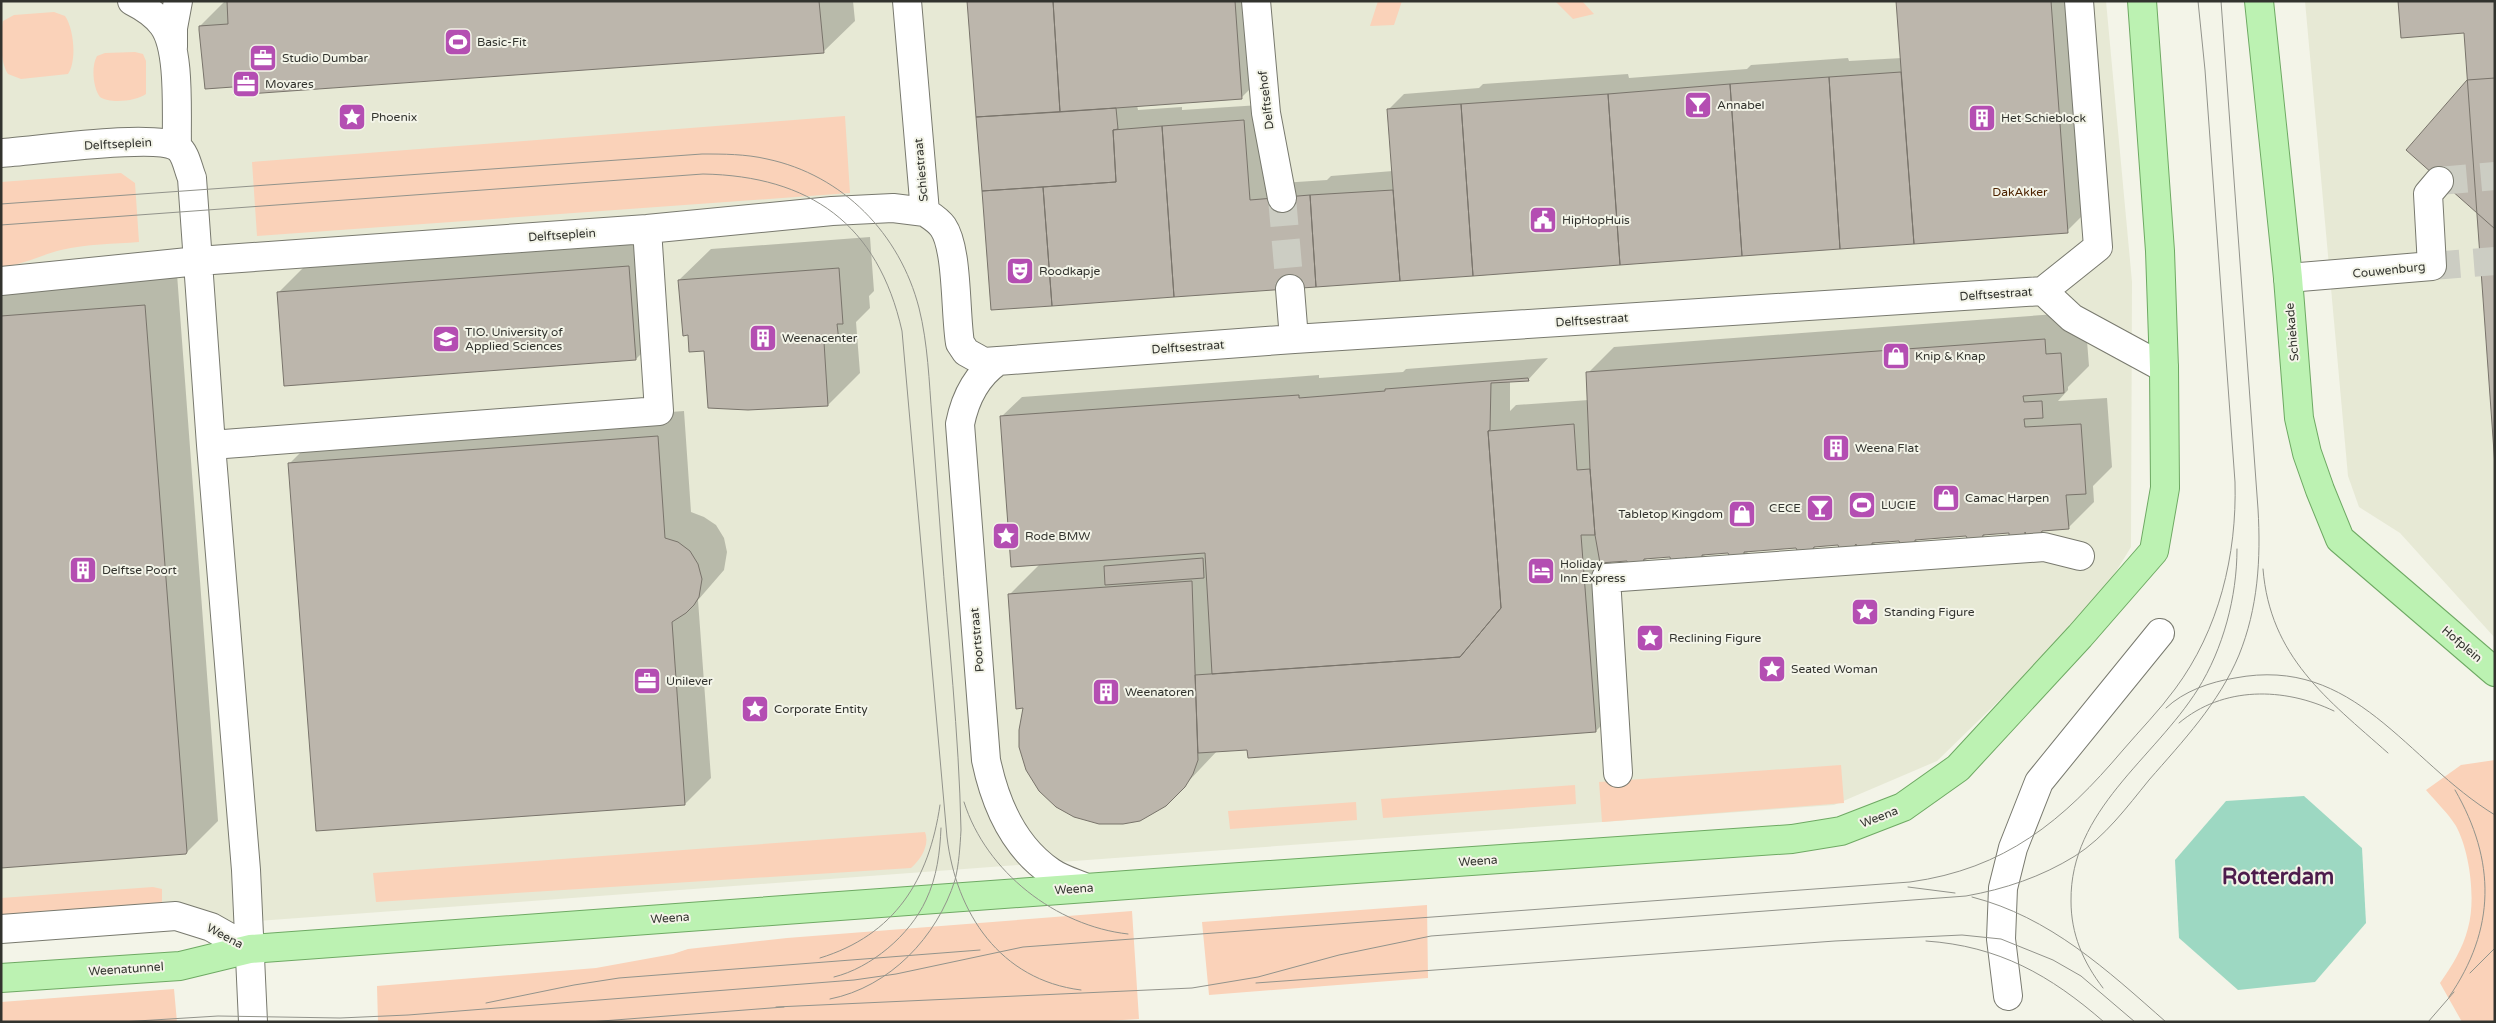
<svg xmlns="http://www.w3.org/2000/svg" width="2496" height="1023" font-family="'Varela Round',sans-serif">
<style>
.built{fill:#e7e9d5}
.green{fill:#fad2b9}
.water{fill:#9dd8c2}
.shadow{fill:#0003}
.building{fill:#bcb6ac;stroke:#79746b}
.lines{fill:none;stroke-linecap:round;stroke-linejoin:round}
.minor-tunnel{stroke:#cccdc3;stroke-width:28;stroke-dasharray:28 14;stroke-linecap:butt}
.minor-casing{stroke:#78796e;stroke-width:30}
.major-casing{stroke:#6ea963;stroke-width:30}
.minor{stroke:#fff;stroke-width:28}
.major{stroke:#bcf2b2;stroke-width:28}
.tram{stroke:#92938b;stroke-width:1}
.labels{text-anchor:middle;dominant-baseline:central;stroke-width:4;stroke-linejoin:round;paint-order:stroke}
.poi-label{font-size:12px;fill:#32332e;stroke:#f3f4e8;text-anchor:start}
.street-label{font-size:12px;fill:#32332e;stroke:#f3f4e8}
.park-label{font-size:12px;fill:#4d2300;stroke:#f3f4e8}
.town-label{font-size:22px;font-weight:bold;fill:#4d1c4c;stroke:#f3f4e8}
</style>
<rect width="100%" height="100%" fill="#f3f4e8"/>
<!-- built -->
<path class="built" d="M1,1H2106L2132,282L2131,547L2093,609L1937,761L1834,805L1,940Z
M2305,1H2495V638L2400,533L2359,507L2348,476Z"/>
<!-- green -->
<path class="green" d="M1378,1H1402L1394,25L1370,26Z
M1555,1H1582L1594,14L1573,19Z
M54,12L65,16C74,29 77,61 68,74L21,79L8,74C0,63 0,34 3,21L14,15Z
M135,52L143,54L146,61V94C137,101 110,104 100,97C93,88 91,66 97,56L105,53Z
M845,116L850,193L257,236L252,162Z
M121,173L135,183L139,242C114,244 87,244 61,250C41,255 23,265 1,267V182Z
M2495,760V1022H2462L2440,983C2452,966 2463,948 2468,928C2476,900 2470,852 2456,826C2448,813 2436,802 2426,790L2461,765Z
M1841,765L1844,803L1602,822L1599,782Z
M1575,785L1576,804L1383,818L1381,799Z
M1356,802L1357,820L1230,829L1228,811Z
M925,832C930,845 921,859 911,868L376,902L373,873Z
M153,887L162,889V904L1,920V898Z
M1427,905L1428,978L1209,995L1202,922Z
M1132,911L1139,1019L1090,1022H378L377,986L596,968L673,954L688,949L787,938Z
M174,989L177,1022H1V1002Z"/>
<!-- water -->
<path class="water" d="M2304,796L2362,848L2366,923L2315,982L2238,990L2179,938L2175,860L2226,801Z"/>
<!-- shadow -->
<path class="shadow" d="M225,1H853L855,21L823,52L234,85L200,26Z
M969,1H1257L1262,77L1242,97L1137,105L1138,110L1182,107V110L1260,105L1266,184L1327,180L1331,176L1393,171L1388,110L1404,94L1479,88L1483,84L1628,74L1629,78L1747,69L1751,65L1848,58L1849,61L1902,58L1898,1H2078L2093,205L2067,231L992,309Z
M870,237L874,291L869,296L870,308L856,322L860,373L828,405L705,350L679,280L711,249Z
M655,241L662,333L636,359L279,292L305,266Z
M177,274L218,821L186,853L1,867V286Z
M2070,313L2086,328L2089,366L2068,387V390L2058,401L2107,398L2112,467L2093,486L2094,502L2068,528L2045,529L2036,537L2026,534L2021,539L2010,532L1987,533L1980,540L1967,534L1919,538L1912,545L1899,539L1877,541L1870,548L1858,544L1850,551L1839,544L1816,546L1809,553L1797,547L1749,551L1742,558L1729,552L1707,553L1700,560L1671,556L1648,558L1640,565L1628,560L1611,561L1621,705L1596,731L1218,750L1184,786L1025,707L1009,595L1040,564L1001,417L1022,397L1319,375V378L1403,372L1406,369L1548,358L1528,380L1510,381V411L1516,405L1589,400L1588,373L1614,347Z
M684,411L691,512L704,517L716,525L724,538L727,552L724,570L698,600L711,778L685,804L289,464L315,438Z"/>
<!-- building -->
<path class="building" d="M227,1H819L824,53L234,95L233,87L205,89L199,30V26L228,24Z
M967,1H1053L1060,112L976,117Z
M1053,1H1235L1242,99L1060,112Z
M1896,1H2051L2068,233L1914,244Z
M2398,1H2495V466L2464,33L2401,38Z
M1901,72L1914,244L1840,249L1829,77Z
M1829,77L1840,249L1742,256L1730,84Z
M2495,78V229L2406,150L2467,80Z
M1730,84L1742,256L1620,265L1608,94Z
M1608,94L1620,265L1473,276L1461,104Z
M1461,104L1473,276L1400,281L1387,109Z
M1116,108L1118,129L1113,130L1116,182L982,191L976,117Z
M1244,120L1250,200L1310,195L1316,287L1174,297L1162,126Z
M1162,126L1174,297L1052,306L1043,187L1116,182L1113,130Z
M1043,187L1052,306L991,310L982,191Z
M1393,190L1400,281L1316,287L1310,195Z
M629,266L636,360L284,386L277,292Z
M839,268L843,324H837L839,341L824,342L828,406L748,410L708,408L704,351L689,352L688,335L683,336L678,280Z
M145,305L187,852L186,854L1,868V316Z
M2045,339L2046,354L2061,353L2064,393L2023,396L2024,402L2042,401L2043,418L2024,419L2025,427L2081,424L2086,494L2066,495L2069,529L2042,531L2040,536L2026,535L2025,532V536H2009V533L1983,535L1982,539L1969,542L1966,536L1915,540V543L1901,547L1899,541L1872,543V547L1857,548L1856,544L1854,547L1839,548L1838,545L1814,547L1812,551L1799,554L1796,548L1744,552V556L1731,559L1728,553L1702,555V559H1686V557V559L1671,562L1670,557L1644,559L1643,563L1628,565L1627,561L1600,563L1595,535L1590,469L1586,372Z
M1528,378L1529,381L1491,383L1490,430L1488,431L1501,608L1460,657L1212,674L1205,553L1011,567L1000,416L1299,395V398L1385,391V389Z
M1574,424L1577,470L1590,469L1595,535H1581L1596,732L1248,758L1247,750L1198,753L1195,675L1460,657L1501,608L1488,431Z
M658,436L665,538L678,542L690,551L698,564L702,579L699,597L694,605L686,613L672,622L685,805L316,831L288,463Z
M1203,558L1204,578L1105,585L1104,566Z
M1192,581L1198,760L1193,774L1185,787L1166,806L1140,821L1123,824H1099L1074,817L1056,807L1039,791L1026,770L1019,747V730L1023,708L1016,709L1008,594Z"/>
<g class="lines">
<!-- minor-tunnel -->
<path class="minor-tunnel" d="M2439,181L2495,176
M1282,198L1290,289
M2432,266L2495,261"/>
<!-- minor casing -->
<g class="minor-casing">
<path id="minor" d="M132,1C144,7 155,14 163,25C181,49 176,116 177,147
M907,1L925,212C931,216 938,220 943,227C958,249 955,313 960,343L966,352L984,362L1294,339L2043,291L2072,318L2164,368
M1256,1L1266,113L1282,198
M173,47V28L178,1
M1,153C34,151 155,133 177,147C186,153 188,169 192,178L211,445L246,870L253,1022
M2288,278L2432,266L2428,194L2439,181
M1,281L198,261L647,229L832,211L893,208L925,212
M1290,289L1294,339
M2043,291L2098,247L2079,1
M998,361C976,376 965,399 960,424L986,760C995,803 1014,847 1051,872C1061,879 1075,883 1086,888
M211,445L659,411L647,229
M1618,773L1606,578L2044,547L2080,556
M1,929L176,916L211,927L250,949
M2008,996L2001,939L2003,888L2013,848L2039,782L2160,633"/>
</g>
<!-- major casing -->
<g class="major-casing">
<path id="major" d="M2259,1L2288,278L2299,418L2307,453L2320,490L2340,539L2495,672
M1,978L180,966L250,949L1182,881L1792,839L1841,831L1903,807L1958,768L2080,636L2154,551L2165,488L2164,368L2160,251L2142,1"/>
</g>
<!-- minor -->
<use href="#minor" class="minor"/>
<!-- major -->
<use href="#major" class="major"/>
<!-- tram -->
<path class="tram" d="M1,204L702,154C723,154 746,154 767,159C843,175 900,234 919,308C928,344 929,381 932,418C935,459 938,499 941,540C948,637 959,734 961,830C960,847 959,864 955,880C937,937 890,987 830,999
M1,225L703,174C810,176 878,224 902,331L947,837C956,913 1000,980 1081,990
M2263,569C2270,657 2327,699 2388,753
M2166,708C2184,691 2210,682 2235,678C2355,655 2406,761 2495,815
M2179,723C2223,686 2284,687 2334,711
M964,802C986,872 1056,926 1128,934
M1908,887L1955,893
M1972,897C2050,917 2107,970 2166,1022
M1926,941C1999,946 2050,975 2104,1022
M820,958C895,935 929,880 940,805
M2470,973L2495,948
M834,977C871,968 910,935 926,900C937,877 940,852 941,828
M1256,983L1835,941L1962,935L2001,939L2053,960L2081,976L2135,1022
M2103,988C2083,962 2071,934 2071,901C2070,810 2154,759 2198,689C2223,649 2237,597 2237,549
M2449,997C2496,929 2496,861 2455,790
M486,1003L574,985L619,978L980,950
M776,1007L1192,988L1258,977L1339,955L1431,936L1966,896C2005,889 2041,877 2075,856C2105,837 2127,807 2149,780C2183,741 2219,703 2239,655C2258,608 2261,559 2258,509L2221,1
M121,1022L218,1016L340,1018L408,1015L854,980L896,974L1023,947L1910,882C2005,869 2063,821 2123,750C2140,730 2159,711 2175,689C2219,630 2237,555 2235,482L2205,70L2198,1
M589,1022L784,1007
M2428,1022L2454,992"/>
</g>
<!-- icons -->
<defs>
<g id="stadium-square" transform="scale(1.4375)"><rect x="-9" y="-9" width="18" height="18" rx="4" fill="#b44eb2" stroke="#f3f4e8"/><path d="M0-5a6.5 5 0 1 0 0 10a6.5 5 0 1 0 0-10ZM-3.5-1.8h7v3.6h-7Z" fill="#fff"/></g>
<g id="office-square" transform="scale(1.4375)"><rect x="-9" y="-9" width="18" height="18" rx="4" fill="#b44eb2" stroke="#f3f4e8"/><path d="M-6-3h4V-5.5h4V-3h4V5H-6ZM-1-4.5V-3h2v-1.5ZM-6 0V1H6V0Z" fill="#fff"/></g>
<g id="bar-square" transform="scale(1.4375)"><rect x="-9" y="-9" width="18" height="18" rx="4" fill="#b44eb2" stroke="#f3f4e8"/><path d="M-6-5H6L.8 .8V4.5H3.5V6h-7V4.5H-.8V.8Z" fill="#fff"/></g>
<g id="sight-square" transform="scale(1.4375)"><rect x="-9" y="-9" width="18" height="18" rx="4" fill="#b44eb2" stroke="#f3f4e8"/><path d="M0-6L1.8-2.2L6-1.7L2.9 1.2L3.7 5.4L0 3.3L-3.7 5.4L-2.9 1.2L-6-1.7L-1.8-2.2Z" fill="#fff"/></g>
<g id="building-square" transform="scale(1.4375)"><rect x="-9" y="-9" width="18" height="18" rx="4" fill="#b44eb2" stroke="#f3f4e8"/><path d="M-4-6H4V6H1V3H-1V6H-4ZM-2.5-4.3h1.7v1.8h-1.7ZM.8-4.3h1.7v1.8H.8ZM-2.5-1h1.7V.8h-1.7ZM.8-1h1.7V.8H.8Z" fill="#fff"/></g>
<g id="civic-square" transform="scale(1.4375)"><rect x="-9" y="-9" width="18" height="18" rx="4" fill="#b44eb2" stroke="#f3f4e8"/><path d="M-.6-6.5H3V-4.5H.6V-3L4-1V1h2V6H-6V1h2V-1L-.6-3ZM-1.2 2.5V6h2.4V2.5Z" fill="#fff"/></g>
<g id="theatre-square" transform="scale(1.4375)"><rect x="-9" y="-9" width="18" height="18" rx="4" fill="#b44eb2" stroke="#f3f4e8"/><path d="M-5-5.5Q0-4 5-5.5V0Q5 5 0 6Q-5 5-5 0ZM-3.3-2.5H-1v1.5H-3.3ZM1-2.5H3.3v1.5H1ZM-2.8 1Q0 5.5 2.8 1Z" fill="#fff"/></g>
<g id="school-square" transform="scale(1.4375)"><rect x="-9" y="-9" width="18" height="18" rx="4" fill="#b44eb2" stroke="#f3f4e8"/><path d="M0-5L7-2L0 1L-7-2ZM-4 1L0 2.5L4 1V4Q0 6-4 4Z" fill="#fff"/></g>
<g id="shop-square" transform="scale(1.4375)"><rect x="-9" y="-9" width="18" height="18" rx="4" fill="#b44eb2" stroke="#f3f4e8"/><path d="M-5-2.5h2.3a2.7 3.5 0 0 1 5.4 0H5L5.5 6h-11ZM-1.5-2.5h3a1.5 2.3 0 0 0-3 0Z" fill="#fff"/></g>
<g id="hotel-square" transform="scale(1.4375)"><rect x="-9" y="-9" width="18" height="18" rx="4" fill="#b44eb2" stroke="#f3f4e8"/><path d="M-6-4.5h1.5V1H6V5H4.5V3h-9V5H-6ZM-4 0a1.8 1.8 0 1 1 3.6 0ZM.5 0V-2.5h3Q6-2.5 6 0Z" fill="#fff"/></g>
</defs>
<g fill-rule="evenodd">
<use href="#stadium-square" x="458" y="42"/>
<use href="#office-square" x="263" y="58"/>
<use href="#office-square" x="246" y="84"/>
<use href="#bar-square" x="1698" y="105"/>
<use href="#sight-square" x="352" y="117"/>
<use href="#building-square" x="1982" y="118"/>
<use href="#civic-square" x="1543" y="220"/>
<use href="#theatre-square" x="1020" y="271"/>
<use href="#building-square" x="763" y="338"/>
<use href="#school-square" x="446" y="339"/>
<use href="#shop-square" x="1896" y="356"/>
<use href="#building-square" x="1836" y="448"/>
<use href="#shop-square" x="1946" y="498"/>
<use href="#stadium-square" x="1862" y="505"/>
<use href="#bar-square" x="1820" y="508"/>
<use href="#shop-square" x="1742" y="514"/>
<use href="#sight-square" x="1006" y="536"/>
<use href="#building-square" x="83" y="570"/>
<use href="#hotel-square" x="1541" y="571"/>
<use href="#sight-square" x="1865" y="612"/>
<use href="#sight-square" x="1650" y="638"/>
<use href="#sight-square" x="1772" y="669"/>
<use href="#office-square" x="647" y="681"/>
<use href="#building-square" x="1106" y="692"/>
<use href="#sight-square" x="755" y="709"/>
</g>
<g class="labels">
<!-- poi labels -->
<g class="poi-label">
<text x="477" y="42">Basic-Fit</text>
<text x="282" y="58">Studio Dumbar</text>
<text x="265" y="84">Movares</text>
<text x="1717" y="105">Annabel</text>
<text x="371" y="117">Phoenix</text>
<text x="2001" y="118">Het Schieblock</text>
<text x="1562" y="220">HipHopHuis</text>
<text x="1039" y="271">Roodkapje</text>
<text x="465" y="332">TIO. University of<tspan x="465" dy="14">Applied Sciences</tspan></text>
<text x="782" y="338">Weenacenter</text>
<text x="1915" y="356">Knip &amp; Knap</text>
<text x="1855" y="448">Weena Flat</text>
<text x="1965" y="498">Camac Harpen</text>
<text x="1881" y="505">LUCIE</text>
<text x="1801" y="508" text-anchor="end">CECE</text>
<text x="1723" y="514" text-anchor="end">Tabletop Kingdom</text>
<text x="1025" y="536">Rode BMW</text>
<text x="1560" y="564">Holiday<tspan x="1560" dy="14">Inn Express</tspan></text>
<text x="102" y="570">Delftse Poort</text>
<text x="1884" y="612">Standing Figure</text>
<text x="1669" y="638">Reclining Figure</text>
<text x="1791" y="669">Seated Woman</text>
<text x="666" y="681">Unilever</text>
<text x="1125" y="692">Weenatoren</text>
<text x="774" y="709">Corporate Entity</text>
</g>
<!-- street labels -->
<g class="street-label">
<text transform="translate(1266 100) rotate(-97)">Delftsehof</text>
<text transform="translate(118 144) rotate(-3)">Delftseplein</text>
<text transform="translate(921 170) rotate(-95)">Schiestraat</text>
<text transform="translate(562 235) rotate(-4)">Delftseplein</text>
<text transform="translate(2389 270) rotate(-6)">Couwenburg</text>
<text transform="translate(1996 294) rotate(-4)">Delftsestraat</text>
<text transform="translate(1592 320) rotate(-4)">Delftsestraat</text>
<text transform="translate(2292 332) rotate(-95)">Schiekade</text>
<text transform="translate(1188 347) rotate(-4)">Delftsestraat</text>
<text transform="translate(977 640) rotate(-95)">Poortstraat</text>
<text transform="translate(2462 644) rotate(40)">Hofplein</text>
<text transform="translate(1879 817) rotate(-21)">Weena</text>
<text transform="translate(1478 861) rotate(-4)">Weena</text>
<text transform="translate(1074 889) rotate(-4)">Weena</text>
<text transform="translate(670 918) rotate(-4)">Weena</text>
<text transform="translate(225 936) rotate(28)">Weena</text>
<text transform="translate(126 969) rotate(-4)">Weenatunnel</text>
</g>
<!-- park labels -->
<g class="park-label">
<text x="2020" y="192">DakAkker</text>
</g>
<!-- town labels -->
<g class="town-label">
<text x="2278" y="877">Rotterdam</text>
</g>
</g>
<!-- border -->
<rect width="2496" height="1023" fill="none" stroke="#32332e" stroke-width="5"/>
</svg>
